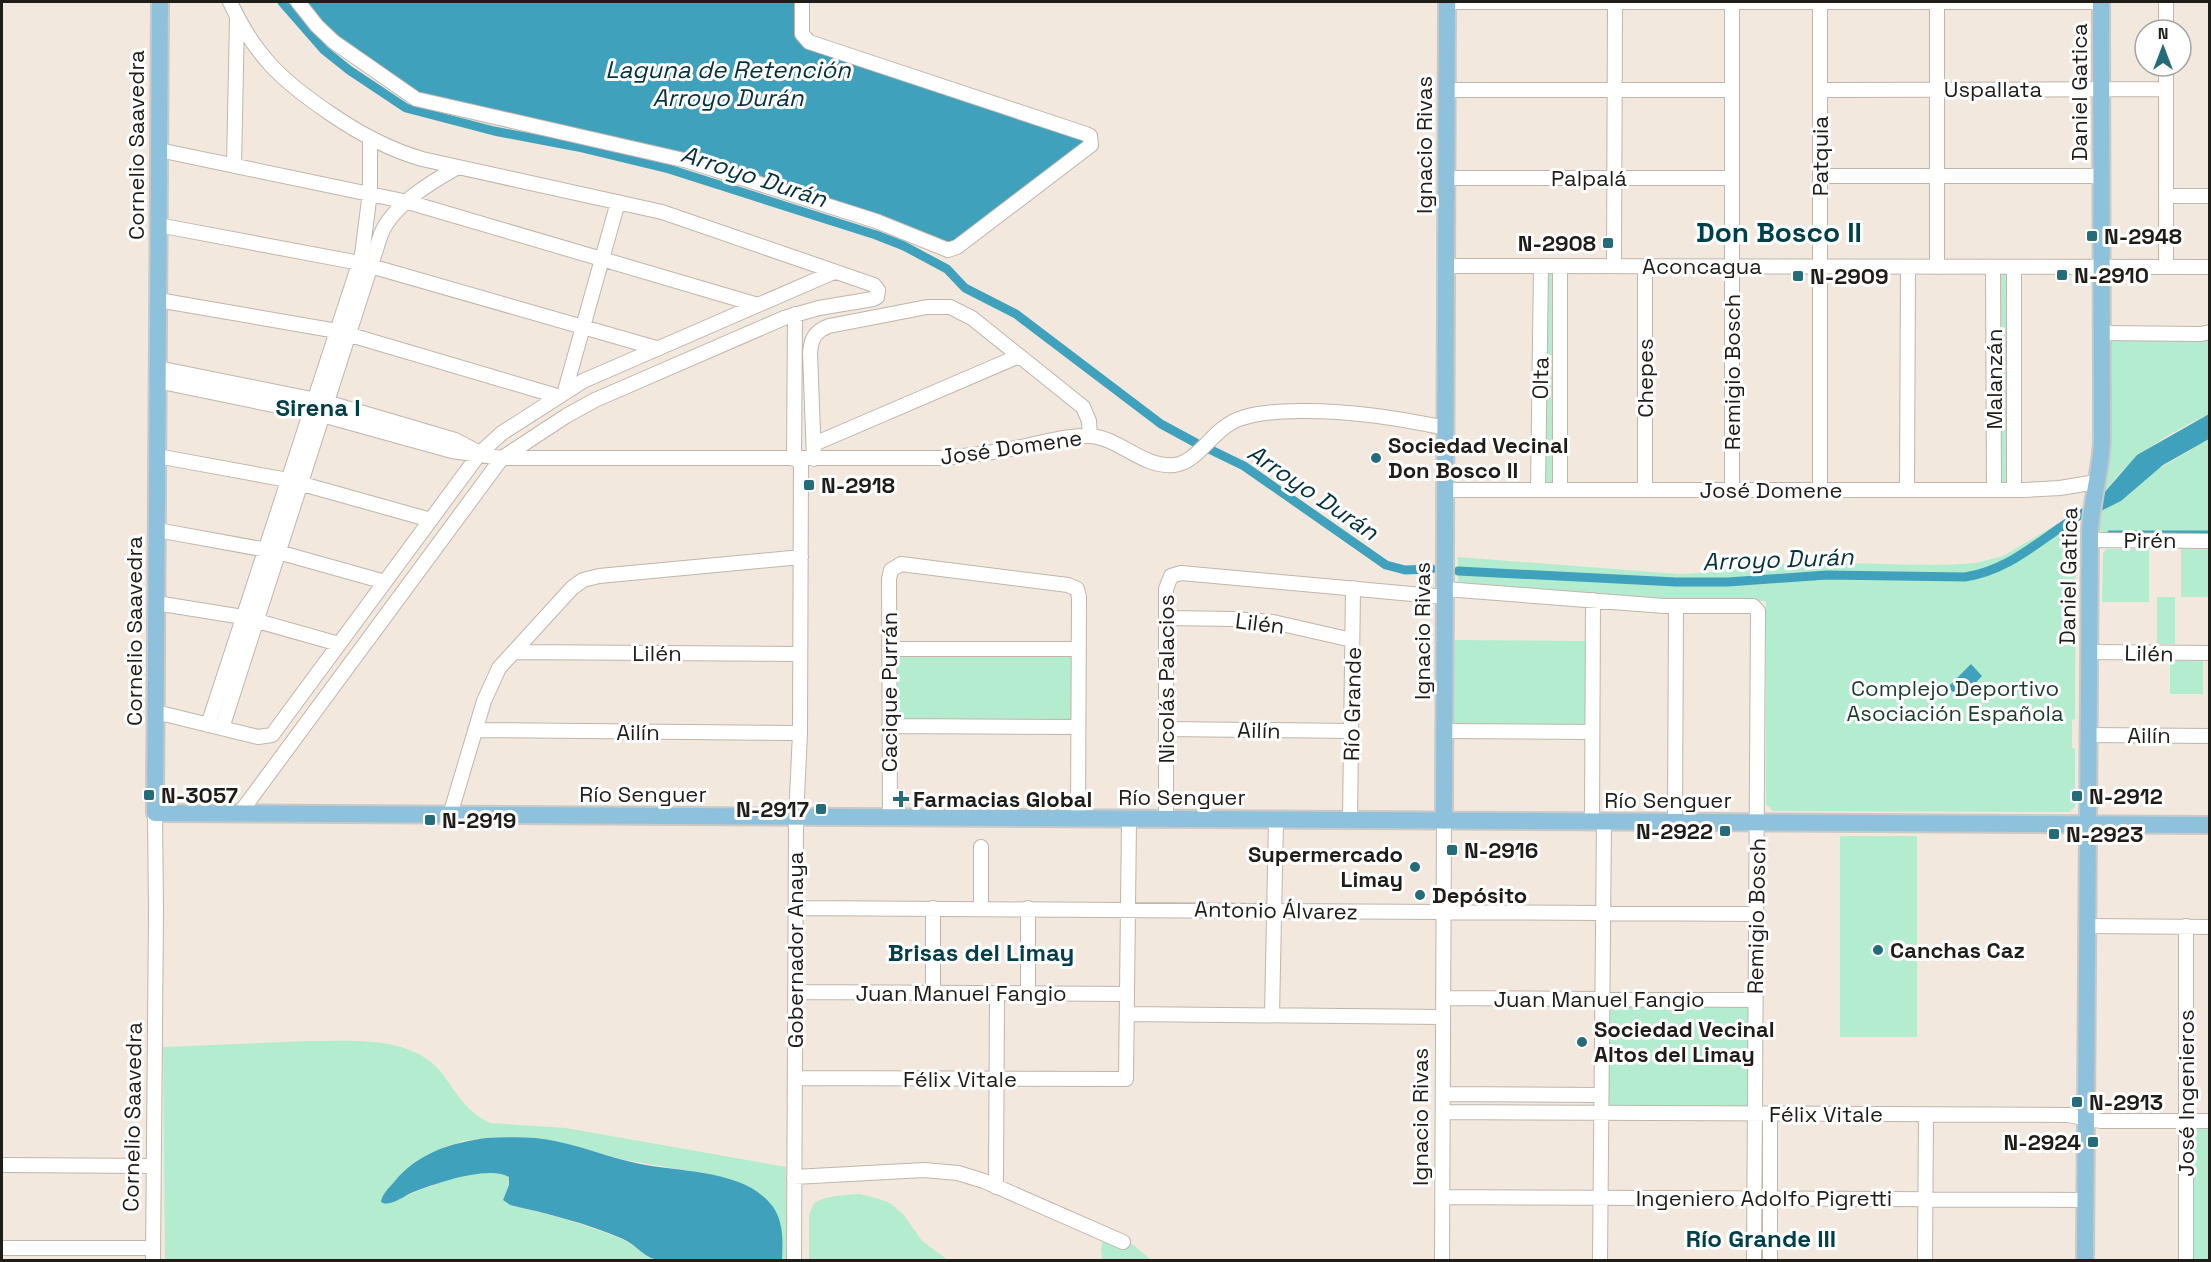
<svg xmlns="http://www.w3.org/2000/svg" width="2211" height="1262" font-family="'Space Grotesk',sans-serif">
<style>
.green{fill:#b4eccf}
.water{fill:#40a1bc}
.lines{fill:none;stroke-linecap:round;stroke-linejoin:round}
.stream{stroke:#40a1bc;stroke-width:3}
.canal{stroke:#40a1bc;stroke-width:9}
.minor-casing{stroke:#c0b5ab;stroke-width:16}
.major-casing{stroke:#c9c9c8;stroke-width:20}
.minor{stroke:#fff;stroke-width:14}
.major{stroke:#8ec2dc;stroke-width:16}
.poi-dot{fill:#256c7a;stroke:#fff;stroke-width:2}
.labels{text-anchor:middle;dominant-baseline:central;stroke-width:6;stroke-linejoin:round;paint-order:stroke}
.street-label{font-size:22px;fill:#201c18;stroke:#fff}
.poi-label{font-size:22px;font-weight:bold;fill:#201c18;stroke:#fff;text-anchor:start}
.park-label{font-size:22px;fill:#1a3e2e;stroke:#fff}
.water-label{font-size:24px;font-style:italic;fill:#04323e;stroke:#fff}
.neighbourhood-label{font-size:24px;font-weight:bold;fill:#00404b;stroke:#fff}
.district-label{font-size:28px;font-weight:bold;fill:#00404b;stroke:#fff}
</style>
<rect width="100%" height="100%" fill="#f3e8dd"/>
<!-- green -->
<path class="green" d="M1551,273L1555,275V484L1545,485L1543,481L1547,274Z
M2004,273L2008,275L2009,484L2000,485V274Z
M2209,337V414C2167,434 2126,458 2101,498L2110,340L2112,338Z
M2209,439V537L2105,535L2099,530L2097,513L2121,501L2155,471Z
M2076,513L2075,719L2072,720V748L2075,749V807L2069,812L1773,811L1766,804V601L1660,600L1458,582V557L1679,574C1720,573 1761,564 1802,563C1860,561 1918,568 1976,563L2003,556Z
M2107,549H2149V602H2102L2103,553Z
M2181,549H2209V597H2181Z
M2157,597H2175V644H2157Z
M1450,640L1587,641L1585,724L1582,726L1451,723Z
M898,654H1069L1073,659V716L1071,723H898L892,714L895,656Z
M2170,660L2203,661V694H2170Z
M1840,836H1917V1037H1840Z
M1609,1005L1748,1006L1751,1008L1749,1105L1747,1107L1608,1106L1607,1105Z
M309,1041C351,1041 410,1035 440,1071C456,1091 466,1113 491,1123L566,1128L786,1167L787,1260H782L781,1225L770,1203L759,1193L744,1185L707,1174L625,1160L554,1141L529,1138H486L463,1141L444,1147L392,1203C415,1190 484,1163 509,1177V1185L503,1200L510,1205C548,1214 585,1224 621,1239C636,1245 645,1258 661,1260H165L163,1047Z
M2209,1125V1260H2190L2191,1133L2197,1126Z
M860,1194L876,1198L890,1203L903,1214L922,1241L948,1260H809V1215L814,1203C829,1195 844,1195 860,1194Z
M1124,1237L1151,1260H1102L1101,1249L1103,1241Z"/>
<!-- water -->
<path class="water" d="M306,2H796L797,37L801,43L1088,140L956,240L944,242L876,214L664,149L421,96L364,58L326,26Z
M2209,414V439L2163,465L2121,501L2099,512L2103,494L2137,455Z
M1971,664L1982,676L1960,699L1948,687Z
M486,1138C509,1137 533,1136 555,1141C584,1147 611,1158 640,1164C680,1172 742,1170 770,1203C784,1219 783,1241 782,1260L654,1259C642,1255 635,1244 623,1239C586,1223 549,1214 510,1205L503,1200L509,1185V1177C489,1165 437,1183 416,1191C407,1194 399,1201 390,1203C385,1204 385,1204 381,1202C382,1194 389,1188 394,1182C418,1153 450,1143 486,1138Z"/>
<g class="lines">
<!-- stream -->
<path class="stream" d="M2109,532H2210"/>
<!-- canal -->
<path class="canal" d="M282,2L324,50L349,70L406,108L494,131L578,147L669,169L876,235L904,246L947,269L965,288L1016,314L1161,424L1196,443
M1207,448L1244,466L1386,565L1405,570L1432,569
M1458,571L1676,582H1728L1827,575L1965,577C2012,570 2043,536 2083,513"/>
<!-- minor casing -->
<g class="minor-casing">
<path id="minor" d="M230,2C255,56 282,81 331,114C360,134 388,149 422,159L662,212L874,285L878,290L877,297L873,299L819,308L784,318L595,400L566,416L502,458L240,813
M298,2L317,26L334,42L416,99L688,161L876,221L948,250L957,247L1091,145L1090,136L1086,134L809,42L802,34V2
M1447,2H2101
M1732,2V490
M1820,2V490
M1937,2V267
M2166,2V30
M2166,66V267
M1447,90H1732
M1820,90L2166,89
M159,150L408,202L758,305
M234,166L237,18
M1820,176H2102
M1447,178H1732
M2166,196H2210
M158,225L360,263L656,348
M1447,266L2210,267
M1560,266V490
M1614,266L1615,2
M1645,266V490
M1993,267L1994,490
M158,300L337,331L557,396
M2102,333L2201,334L2210,332
M158,368L326,402L455,440L478,452
M157,381L322,415L452,451L502,458H940C969,456 997,452 1026,446C1046,442 1068,435 1089,436C1119,437 1142,468 1174,465C1198,463 1212,429 1239,419C1257,412 1278,412 1297,411C1348,410 1396,418 1446,428
M565,391L618,202
M814,444L1019,356
M157,456L288,480L431,520
M794,459L795,314
M814,459L810,353C811,339 815,331 829,326L927,307H950L972,318L1083,407L1089,421L1090,436
M1446,490H2024L2060,488L2096,482
M1538,490L1541,266
M1907,490L1908,267
M2014,490V267
M157,530L278,552L385,582
M2090,540L2210,541
M1445,589L1664,606H1753L1758,611L1754,1260
M156,603L243,617L339,644
M1166,618L1234,619L1273,622L1352,640
M889,649H1078
M514,652L800,654
M2089,652L2210,653
M156,712L258,737L272,735L480,453L502,433L583,381L834,272
M208,725L362,255L370,192V139
M889,726L1078,727
M222,728L381,234C393,205 431,182 458,167
M1166,729L1351,731
M475,730L800,733
M1444,731L1592,732
M2088,735L2210,736
M450,815L484,701L499,668L572,588L583,580L599,576L801,557
M890,818L889,579L891,570L901,564L1068,585L1077,589L1079,597L1078,819
M1166,820V589L1171,576L1181,573L1445,597
M1350,821L1353,588
M1592,822L1593,600
M1675,822L1676,606
M796,908L1756,914
M933,908V993
M981,908V847
M1028,908V993
M2087,926L2210,927
M795,992L1127,994
M1443,998L1755,1000
M1127,1014L1443,1017
M1272,1015L1276,820
M795,1078L1126,1079L1129,820
M1443,1094L1600,1095
M1443,1112L2068,1115L2101,1121H2210
M1770,1113V1260
M2,1165L154,1166
M794,1177L924,1170L958,1173L984,1181L1123,1242
M996,1187L997,993
M1442,1197L2085,1200
M2,1248H153
M153,1260L156,912L155,813
M794,1260L796,818L800,733L801,459
M1442,1260L1444,821
M1600,1260L1604,822
M1925,1260L1926,1114
M2186,1260V926"/>
</g>
<!-- major casing -->
<g class="major-casing">
<path id="major" d="M160,2L155,813L2210,825
M1444,821L1447,2
M2085,1260L2090,530C2092,499 2101,470 2102,440L2101,2"/>
</g>
<!-- minor -->
<use href="#minor" class="minor"/>
<!-- major -->
<use href="#major" class="major"/>
</g>
<!-- markers -->
<g class="poi-dot">
<rect x="2086" y="230" width="12" height="12" rx="3"/>
<rect x="1602" y="237" width="12" height="12" rx="3"/>
<rect x="2056" y="269" width="12" height="12" rx="3"/>
<rect x="1792" y="270" width="12" height="12" rx="3"/>
<circle cx="1376" cy="458" r="6"/>
<rect x="803" y="479" width="12" height="12" rx="3"/>
<rect x="143" y="789" width="12" height="12" rx="3"/>
<rect x="2071" y="790" width="12" height="12" rx="3"/>
<path d="M898 790h6v6h6v6h-6v6h-6v-6h-6v-6h6z"/>
<rect x="815" y="803" width="12" height="12" rx="3"/>
<rect x="424" y="814" width="12" height="12" rx="3"/>
<rect x="1719" y="825" width="12" height="12" rx="3"/>
<rect x="2048" y="828" width="12" height="12" rx="3"/>
<rect x="1446" y="844" width="12" height="12" rx="3"/>
<circle cx="1415" cy="867" r="6"/>
<circle cx="1420" cy="895" r="6"/>
<circle cx="1878" cy="950" r="6"/>
<circle cx="1582" cy="1042" r="6"/>
<rect x="2071" y="1096" width="12" height="12" rx="3"/>
<rect x="2087" y="1136" width="12" height="12" rx="3"/>
</g>
<g class="labels">
<!-- street labels -->
<g class="street-label">
<text x="1993" y="89">Uspallata</text>
<text transform="translate(2079 92) rotate(-90)">Daniel Gatica</text>
<text transform="translate(136 145) rotate(-90)">Cornelio Saavedra</text>
<text transform="translate(1424 145) rotate(-90)">Ignacio Rivas</text>
<text transform="translate(1820 156) rotate(-90)">Patquia</text>
<text x="1589" y="178">Palpalá</text>
<text x="1702" y="266">Aconcagua</text>
<text transform="translate(1732 372) rotate(-90)">Remigio Bosch</text>
<text transform="translate(1540 378) rotate(-89)">Olta</text>
<text transform="translate(1645 378) rotate(-90)">Chepes</text>
<text transform="translate(1994 379) rotate(-90)">Malanzán</text>
<text transform="translate(1011 447) rotate(-8)">José Domene</text>
<text x="1771" y="490">José Domene</text>
<text x="2150" y="540">Pirén</text>
<text transform="translate(2068 576) rotate(-89)">Daniel Gatica</text>
<text transform="translate(1260 623) rotate(7)">Lilén</text>
<text transform="translate(134 631) rotate(-90)">Cornelio Saavedra</text>
<text transform="translate(1422 631) rotate(-90)">Ignacio Rivas</text>
<text x="657" y="653">Lilén</text>
<text transform="translate(2149 653) rotate(1)">Lilén</text>
<text transform="translate(1166 679) rotate(-90)">Nicolás Palacios</text>
<text transform="translate(889 692) rotate(-90)">Cacique Purrán</text>
<text transform="translate(1352 704) rotate(-89)">Río Grande</text>
<text transform="translate(1259 730) rotate(1)">Ailín</text>
<text x="638" y="732">Ailín</text>
<text x="2149" y="735">Ailín</text>
<text x="643" y="794">Río Senguer</text>
<text x="1182" y="797">Río Senguer</text>
<text x="1668" y="800">Río Senguer</text>
<text transform="translate(1276 910) rotate(1)">Antonio Álvarez</text>
<text transform="translate(1756 916) rotate(-89)">Remigio Bosch</text>
<text transform="translate(795 950) rotate(-90)">Gobernador Anaya</text>
<text x="961" y="993">Juan Manuel Fangio</text>
<text x="1599" y="999">Juan Manuel Fangio</text>
<text x="960" y="1079">Félix Vitale</text>
<text transform="translate(2186 1093) rotate(-90)">José Ingenieros</text>
<text x="1826" y="1114">Félix Vitale</text>
<text transform="translate(132 1117) rotate(-89)">Cornelio Saavedra</text>
<text transform="translate(1420 1117) rotate(-90)">Ignacio Rivas</text>
<text x="1764" y="1198">Ingeniero Adolfo Pigretti</text>
</g>
<!-- poi labels -->
<g class="poi-label">
<text x="2104" y="236">N-2948</text>
<text x="1596" y="243" text-anchor="end">N-2908</text>
<text x="2074" y="275">N-2910</text>
<text x="1810" y="276">N-2909</text>
<text x="1388" y="445">Sociedad Vecinal<tspan x="1388" dy="25">Don Bosco II</tspan></text>
<text x="821" y="485">N-2918</text>
<text x="161" y="795">N-3057</text>
<text x="2089" y="796">N-2912</text>
<text x="913" y="799">Farmacias Global</text>
<text x="809" y="809" text-anchor="end">N-2917</text>
<text x="442" y="820">N-2919</text>
<text x="1713" y="831" text-anchor="end">N-2922</text>
<text x="2066" y="834">N-2923</text>
<text x="1464" y="850">N-2916</text>
<text x="1403" y="854" text-anchor="end">Supermercado<tspan x="1403" dy="25">Limay</tspan></text>
<text x="1432" y="895">Depósito</text>
<text x="1890" y="950">Canchas Caz</text>
<text x="1594" y="1029">Sociedad Vecinal<tspan x="1594" dy="25">Altos del Limay</tspan></text>
<text x="2089" y="1102">N-2913</text>
<text x="2081" y="1142" text-anchor="end">N-2924</text>
</g>
<!-- park labels -->
<g class="park-label">
<text x="1955" y="688">Complejo Deportivo<tspan x="1955" dy="25">Asociación Española</tspan></text>
</g>
<!-- water labels -->
<g class="water-label">
<text x="728" y="69">Laguna de Retención<tspan x="728" dy="28">Arroyo Durán</tspan></text>
<text transform="translate(754 176) rotate(18)">Arroyo Durán</text>
<text transform="translate(1313 492) rotate(34)">Arroyo Durán</text>
<text transform="translate(1778 559) rotate(-2)">Arroyo Durán</text>
</g>
<!-- neighbourhood labels -->
<g class="neighbourhood-label">
<text x="318" y="407">Sirena I</text>
<text x="981" y="952">Brisas del Limay</text>
<text x="1761" y="1238">Río Grande III</text>
</g>
<!-- district labels -->
<g class="district-label">
<text x="1779" y="232">Don Bosco II</text>
</g>
</g>
<!-- border -->
<rect width="2211" height="1262" fill="none" stroke="#201c18" stroke-width="6"/>
<!-- north arrow -->
<g transform="translate(2163 48)"><circle r="28" fill="#ffffff" stroke="#a6a4a3" stroke-width="1.5"/>
<path d="M0-4.5L10 22L0 15L-10 22Z" fill="#256c7a"/>
<text y="-9" font-size="16" font-weight="bold" text-anchor="middle" fill="#201c18">N</text>
</g>
</svg>
